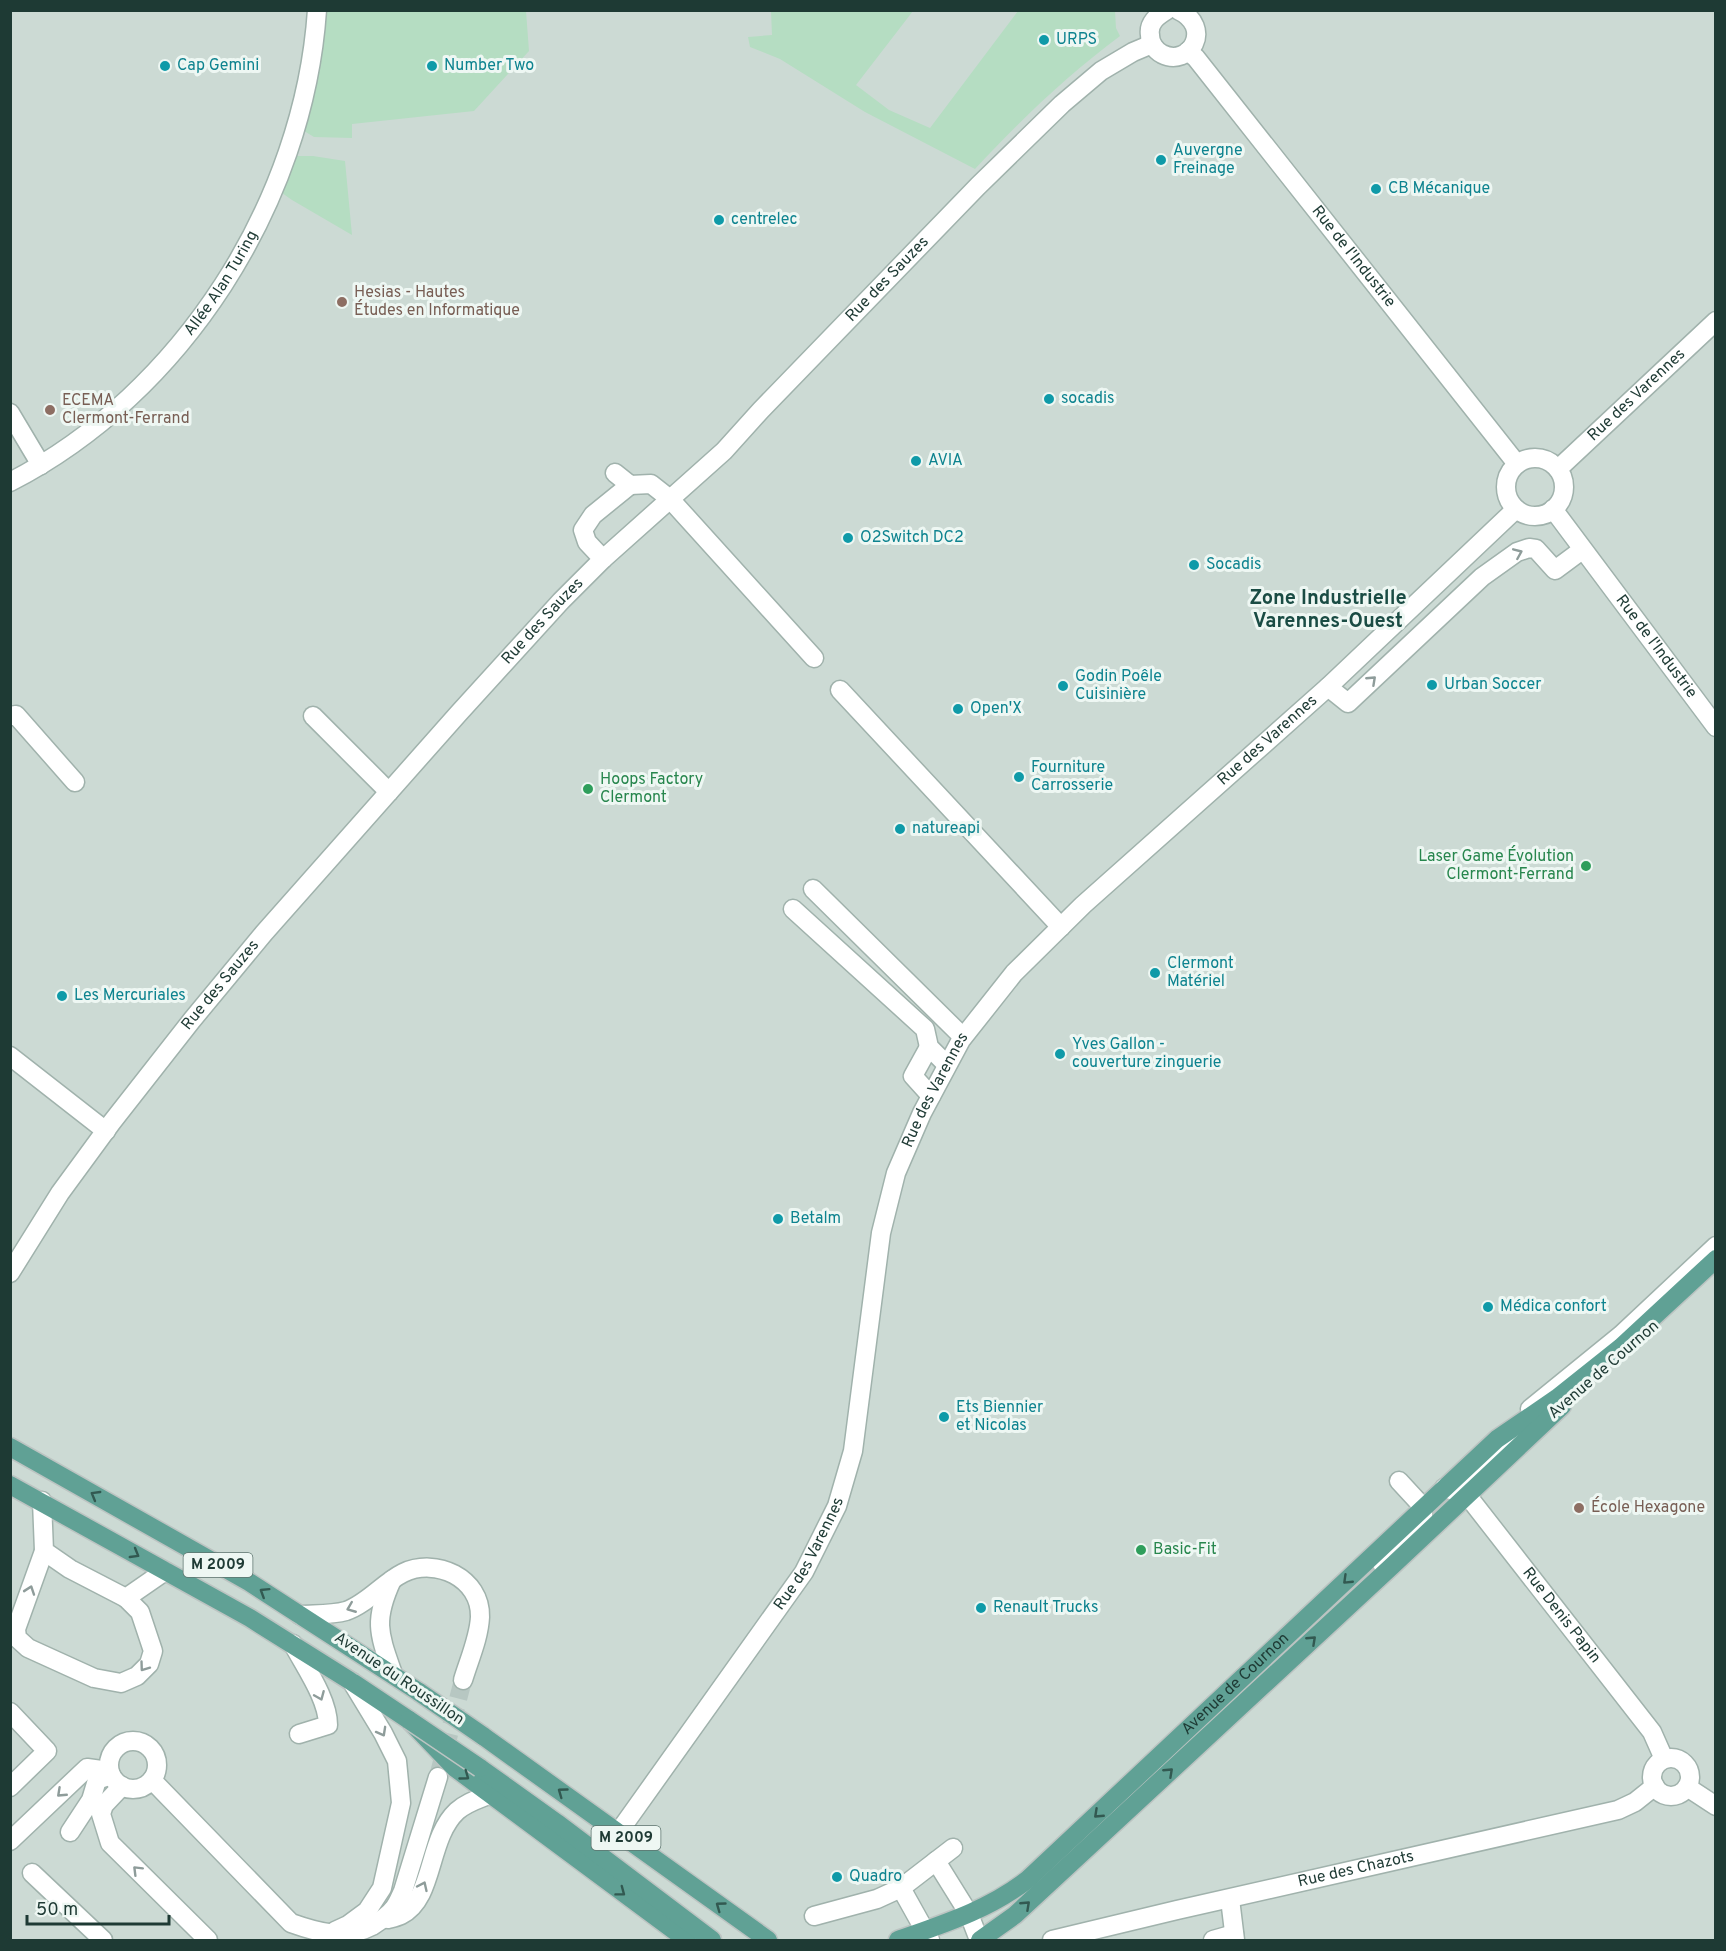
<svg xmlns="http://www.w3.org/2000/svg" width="1726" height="1951" font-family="Overpass,sans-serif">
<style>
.built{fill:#ccdad4;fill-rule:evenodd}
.green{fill:#b5ddc2}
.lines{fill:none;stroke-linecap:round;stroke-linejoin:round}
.minor-tunnel{stroke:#b7c7c2;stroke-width:18;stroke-dasharray:18 9;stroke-linecap:butt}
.minor-casing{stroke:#a0b2ac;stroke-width:21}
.major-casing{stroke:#bcc4c2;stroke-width:21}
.minor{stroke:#fff;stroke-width:18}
.major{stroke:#60a195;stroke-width:18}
.major-bridge-casing{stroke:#bcc4c2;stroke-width:21;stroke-linecap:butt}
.major-bridge{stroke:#60a195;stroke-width:18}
.oneway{stroke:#8e9c9a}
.oneway2{stroke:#325951}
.culture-dot{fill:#0f9aa8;stroke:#eef7f3;stroke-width:2}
.education-dot{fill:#8d6e63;stroke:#eef7f3;stroke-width:2}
.leisure-dot{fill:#2e9e5b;stroke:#eef7f3;stroke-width:2}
.labels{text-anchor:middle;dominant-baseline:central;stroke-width:6;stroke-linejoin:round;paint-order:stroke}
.shield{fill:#eef7f3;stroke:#5c736d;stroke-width:1.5}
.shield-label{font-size:15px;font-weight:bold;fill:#1e3a34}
.culture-label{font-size:16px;fill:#0d838f;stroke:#eef7f3;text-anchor:start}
.street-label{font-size:16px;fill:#1e3a34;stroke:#eef7f3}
.education-label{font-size:16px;fill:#785e54;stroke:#eef7f3;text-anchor:start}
.leisure-label{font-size:16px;fill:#27864d;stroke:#eef7f3;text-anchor:start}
.quarter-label{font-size:20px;font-weight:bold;fill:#1a4c44;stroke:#eef7f3}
</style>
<rect width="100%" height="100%" fill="#ddeae5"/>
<!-- built -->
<path class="built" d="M11,11H1715V1940H11ZM1617,1353L1583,1389L1559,1408L1230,1703L1440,1508Z"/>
<!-- green -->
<path class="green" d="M326,11H526L529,51L474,111L352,124V138L314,137L304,131L314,88Z
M771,11H913L856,85L889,110L930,128L1018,11H1115L1116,28L1120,36C1070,73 1017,123 975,169L865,112L780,59L750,47L748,37L772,35Z
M297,156H313L345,161L352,235L292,200L282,193Z"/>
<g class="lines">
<!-- minor-tunnel -->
<path class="minor-tunnel" d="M438,1777L463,1680"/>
<!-- minor casing -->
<g class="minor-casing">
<g id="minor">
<path d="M1167,10C1157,16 1148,23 1150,35C1150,43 1155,50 1162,54C1190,68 1214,27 1178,10"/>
<path id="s1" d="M1188,51L1196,58L1211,77L1517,464"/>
<path d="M10,413L41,465"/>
<circle cx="1535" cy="487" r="29"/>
<path id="s2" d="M1558,469L1716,321"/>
<path d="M615,473L630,485L651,484L670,499L814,658"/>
<path id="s3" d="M10,482C182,394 304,202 317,10"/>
<path id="s4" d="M1553,509L1716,727"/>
<path d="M603,559L587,542L583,530L593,515L630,485"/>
<path d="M1328,687L1348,703L1482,577L1517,552L1529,548L1536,549L1555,570L1582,550"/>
<path d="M840,690L1061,927"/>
<path d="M10,716L16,715L75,782"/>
<path d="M313,716L389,792"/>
<path d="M813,889L963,1037"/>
<path d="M793,909L925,1029L929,1047L947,1065"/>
<path d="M929,1047L913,1076L931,1096"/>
<path d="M10,1056L106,1131"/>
<path id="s5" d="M10,1273L60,1193L112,1122L192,1020L264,933L458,714L561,601L603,559L724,451L761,410L978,186L1062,104L1101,71L1133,52L1152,44"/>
<path d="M1530,1409L1621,1335L1716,1246"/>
<path id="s6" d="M1444,1488L1467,1495L1652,1732L1664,1759"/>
<path d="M1467,1495L1468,1479L1526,1426"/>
<path d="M42,1501L44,1551L70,1569L126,1598L165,1571"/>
<path d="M44,1551L16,1629L17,1638L28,1648L94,1678L121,1683L137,1676L149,1664L153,1651L140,1612L126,1598"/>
<path d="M1382,1564L1423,1523V1507L1399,1481"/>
<path d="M392,1580C373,1621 379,1634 393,1674"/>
<path d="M300,1615C315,1614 332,1615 346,1611C367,1604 383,1583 403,1573C436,1557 481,1578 480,1617C479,1638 469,1660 463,1680"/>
<path d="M293,1644C305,1667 328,1699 328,1725L299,1734"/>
<path d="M10,1712L47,1751L10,1787"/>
<circle cx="133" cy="1765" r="24"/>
<circle cx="1671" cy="1777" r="19"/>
<path d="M152,1780L291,1923C319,1933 345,1940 372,1926C380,1921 389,1915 394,1908C398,1903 400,1897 403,1891L438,1777"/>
<path d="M122,1786L104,1805L101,1814L110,1843L208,1940"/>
<path d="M1687,1787L1716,1806"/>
<path d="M70,1832L91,1800L97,1780L111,1775"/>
<path id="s7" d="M618,1833L804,1572L837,1506L853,1451L881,1233L896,1173L922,1113L961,1040L1014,973L1083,905L1328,687L1516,509"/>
<path d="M10,1841L87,1768L109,1771"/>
<path d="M936,1861L969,1914L979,1940"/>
<path d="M32,1873L103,1940"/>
<path d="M901,1888L930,1940"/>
<path d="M1230,1899L1235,1940"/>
<path d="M814,1916L877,1899L901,1888L953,1848"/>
<path d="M388,1919C392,1918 397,1917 401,1915C435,1898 427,1839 457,1811C467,1802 479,1799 491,1794"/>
<path d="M335,1931L348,1925L367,1911L382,1888L401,1803L397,1761L383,1733L352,1682"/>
<path id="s8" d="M1052,1940L1177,1910L1618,1810L1635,1802L1655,1786"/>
<path d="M1213,1940L1234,1934"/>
</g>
</g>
<!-- major casing -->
<g class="major-casing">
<g id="major">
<path d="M10,1447L249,1582L419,1692"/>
<path d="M10,1485L250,1618L352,1682L409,1720L455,1768L687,1940"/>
<path d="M483,1736L768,1940"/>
<path d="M480,1768L557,1823L712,1940"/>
<path id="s9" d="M898,1940C943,1924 988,1910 1027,1880L1497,1439L1557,1398L1621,1347L1716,1259"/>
<path d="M980,1940L1015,1915L1392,1566L1562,1406"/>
</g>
</g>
<!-- minor -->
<use href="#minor" class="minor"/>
<!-- major -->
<use href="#major" class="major"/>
<!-- major-bridge casing -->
<g class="major-bridge-casing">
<path id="major-bridge" d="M419,1692L483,1736
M409,1720L480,1768"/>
</g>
<!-- major-bridge -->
<use href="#major-bridge" class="major-bridge"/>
</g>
<!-- one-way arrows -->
<defs><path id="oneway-chevron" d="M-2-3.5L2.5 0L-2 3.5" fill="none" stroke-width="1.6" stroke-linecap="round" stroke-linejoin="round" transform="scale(1.5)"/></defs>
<g class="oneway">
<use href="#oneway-chevron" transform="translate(1518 553) rotate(-23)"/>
<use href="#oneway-chevron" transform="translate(1372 680) rotate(-43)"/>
<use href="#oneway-chevron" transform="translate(30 1590) rotate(-71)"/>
<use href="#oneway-chevron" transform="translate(351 1608) rotate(158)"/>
<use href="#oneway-chevron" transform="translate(144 1667) rotate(126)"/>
<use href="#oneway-chevron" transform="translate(320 1696) rotate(67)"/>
<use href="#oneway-chevron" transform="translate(382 1732) rotate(61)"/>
<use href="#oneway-chevron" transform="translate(61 1793) rotate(137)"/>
<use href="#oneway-chevron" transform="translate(137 1870) rotate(-135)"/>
<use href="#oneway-chevron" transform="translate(423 1886) rotate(-65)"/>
</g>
<g class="oneway2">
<use href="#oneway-chevron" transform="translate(95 1495) rotate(-150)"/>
<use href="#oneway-chevron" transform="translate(135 1554) rotate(30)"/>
<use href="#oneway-chevron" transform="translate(1347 1580) rotate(136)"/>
<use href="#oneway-chevron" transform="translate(264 1592) rotate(-148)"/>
<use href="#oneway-chevron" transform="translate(1312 1640) rotate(-43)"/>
<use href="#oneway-chevron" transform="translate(1169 1772) rotate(-43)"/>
<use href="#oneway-chevron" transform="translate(465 1776) rotate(36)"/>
<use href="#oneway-chevron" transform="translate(562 1792) rotate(-144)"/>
<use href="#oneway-chevron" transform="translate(1098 1814) rotate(137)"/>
<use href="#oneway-chevron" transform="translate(621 1892) rotate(37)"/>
<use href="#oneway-chevron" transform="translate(1026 1905) rotate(-43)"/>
<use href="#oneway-chevron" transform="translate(720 1906) rotate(-144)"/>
</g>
<!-- markers -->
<g class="culture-dot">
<circle cx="1044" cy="40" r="6"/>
<circle cx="165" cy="66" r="6"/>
<circle cx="432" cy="66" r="6"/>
<circle cx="1161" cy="160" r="6"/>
<circle cx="1376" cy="189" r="6"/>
<circle cx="719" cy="220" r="6"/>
<circle cx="1049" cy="399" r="6"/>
<circle cx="916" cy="461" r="6"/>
<circle cx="848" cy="538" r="6"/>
<circle cx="1194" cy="565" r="6"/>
<circle cx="1432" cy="685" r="6"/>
<circle cx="1063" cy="686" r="6"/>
<circle cx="958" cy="709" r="6"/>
<circle cx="1019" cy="777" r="6"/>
<circle cx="900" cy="829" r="6"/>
<circle cx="1155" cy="973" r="6"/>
<circle cx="62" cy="996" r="6"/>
<circle cx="1060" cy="1054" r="6"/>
<circle cx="778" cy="1219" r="6"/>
<circle cx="1488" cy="1307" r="6"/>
<circle cx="944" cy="1417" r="6"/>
<circle cx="981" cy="1608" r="6"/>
<circle cx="837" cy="1877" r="6"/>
</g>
<g class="education-dot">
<circle cx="342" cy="302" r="6"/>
<circle cx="50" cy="410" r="6"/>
<circle cx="1579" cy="1508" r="6"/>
</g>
<g class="leisure-dot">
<circle cx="588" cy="789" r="6"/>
<circle cx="1586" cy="866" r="6"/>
<circle cx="1141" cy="1550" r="6"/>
</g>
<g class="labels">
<!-- shield labels -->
<g class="shield">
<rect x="183.5" y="1553" width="69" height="24" rx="4.5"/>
<rect x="591.5" y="1826" width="69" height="24" rx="4.5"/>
</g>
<g class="shield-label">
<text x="218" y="1565">M 2009</text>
<text x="626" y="1838">M 2009</text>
</g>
<!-- culture labels -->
<g class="culture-label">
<text x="1056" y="40">URPS</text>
<text x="177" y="66">Cap Gemini</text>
<text x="444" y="66">Number Two</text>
<text x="1173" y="151">Auvergne<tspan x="1173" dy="18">Freinage</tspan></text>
<text x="1388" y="189">CB Mécanique</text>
<text x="731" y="220">centrelec</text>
<text x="1061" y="399">socadis</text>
<text x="928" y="461">AVIA</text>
<text x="860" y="538">O2Switch DC2</text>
<text x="1206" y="565">Socadis</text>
<text x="1075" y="677">Godin Poêle<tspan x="1075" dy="18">Cuisinière</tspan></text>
<text x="1444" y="685">Urban Soccer</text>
<text x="970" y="709">Open'X</text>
<text x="1031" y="768">Fourniture<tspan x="1031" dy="18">Carrosserie</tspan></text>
<text x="912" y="829">natureapi</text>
<text x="1167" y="964">Clermont<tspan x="1167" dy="18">Matériel</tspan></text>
<text x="74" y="996">Les Mercuriales</text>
<text x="1072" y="1045">Yves Gallon -<tspan x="1072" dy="18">couverture zinguerie</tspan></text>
<text x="790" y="1219">Betalm</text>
<text x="1500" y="1307">Médica confort</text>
<text x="956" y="1408">Ets Biennier<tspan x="956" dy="18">et Nicolas</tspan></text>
<text x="993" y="1608">Renault Trucks</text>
<text x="849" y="1877">Quadro</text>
</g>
<!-- street labels -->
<g class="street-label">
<text stroke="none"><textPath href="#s1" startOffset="264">Rue de l'Industrie</textPath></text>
<text stroke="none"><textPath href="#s5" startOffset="1329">Rue des Sauzes</textPath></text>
<text stroke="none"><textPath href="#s3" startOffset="294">Allée Alan Turing</textPath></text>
<text stroke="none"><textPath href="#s2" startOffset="108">Rue des Varennes</textPath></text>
<text stroke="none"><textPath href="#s5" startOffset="843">Rue des Sauzes</textPath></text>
<text stroke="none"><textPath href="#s4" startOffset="172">Rue de l'Industrie</textPath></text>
<text stroke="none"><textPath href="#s7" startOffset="1311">Rue des Varennes</textPath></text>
<text stroke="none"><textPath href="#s5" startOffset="357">Rue des Sauzes</textPath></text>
<text stroke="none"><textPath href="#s7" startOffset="825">Rue des Varennes</textPath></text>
<text transform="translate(1604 1370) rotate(-41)">Avenue de Cournon</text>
<text stroke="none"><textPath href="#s7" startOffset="339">Rue des Varennes</textPath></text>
<text stroke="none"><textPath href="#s6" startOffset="177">Rue Denis Papin</textPath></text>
<text transform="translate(399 1679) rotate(34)">Avenue du Roussillon</text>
<text stroke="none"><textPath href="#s9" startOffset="429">Avenue de Cournon</textPath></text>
<text stroke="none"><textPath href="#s8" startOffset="312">Rue des Chazots</textPath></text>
</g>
<!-- education labels -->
<g class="education-label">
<text x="354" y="293">Hesias - Hautes<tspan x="354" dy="18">Études en Informatique</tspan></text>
<text x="62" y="401">ECEMA<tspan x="62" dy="18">Clermont-Ferrand</tspan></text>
<text x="1591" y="1508">École Hexagone</text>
</g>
<!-- leisure labels -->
<g class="leisure-label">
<text x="600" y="780">Hoops Factory<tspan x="600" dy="18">Clermont</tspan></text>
<text x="1574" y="857" text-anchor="end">Laser Game Évolution<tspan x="1574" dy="18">Clermont-Ferrand</tspan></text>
<text x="1153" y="1550">Basic-Fit</text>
</g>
<!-- quarter labels -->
<g class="quarter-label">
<text x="1328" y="599">Zone Industrielle<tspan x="1328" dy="23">Varennes-Ouest</tspan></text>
</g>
</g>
<!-- border -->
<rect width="1726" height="1951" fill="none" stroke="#1e3a34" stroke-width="24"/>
<!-- scale -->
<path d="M27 1915v9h142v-9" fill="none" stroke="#1e3a34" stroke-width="3"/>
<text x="36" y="1915" font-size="18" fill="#1e3a34" stroke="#eef7f3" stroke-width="4.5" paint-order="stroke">50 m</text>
</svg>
